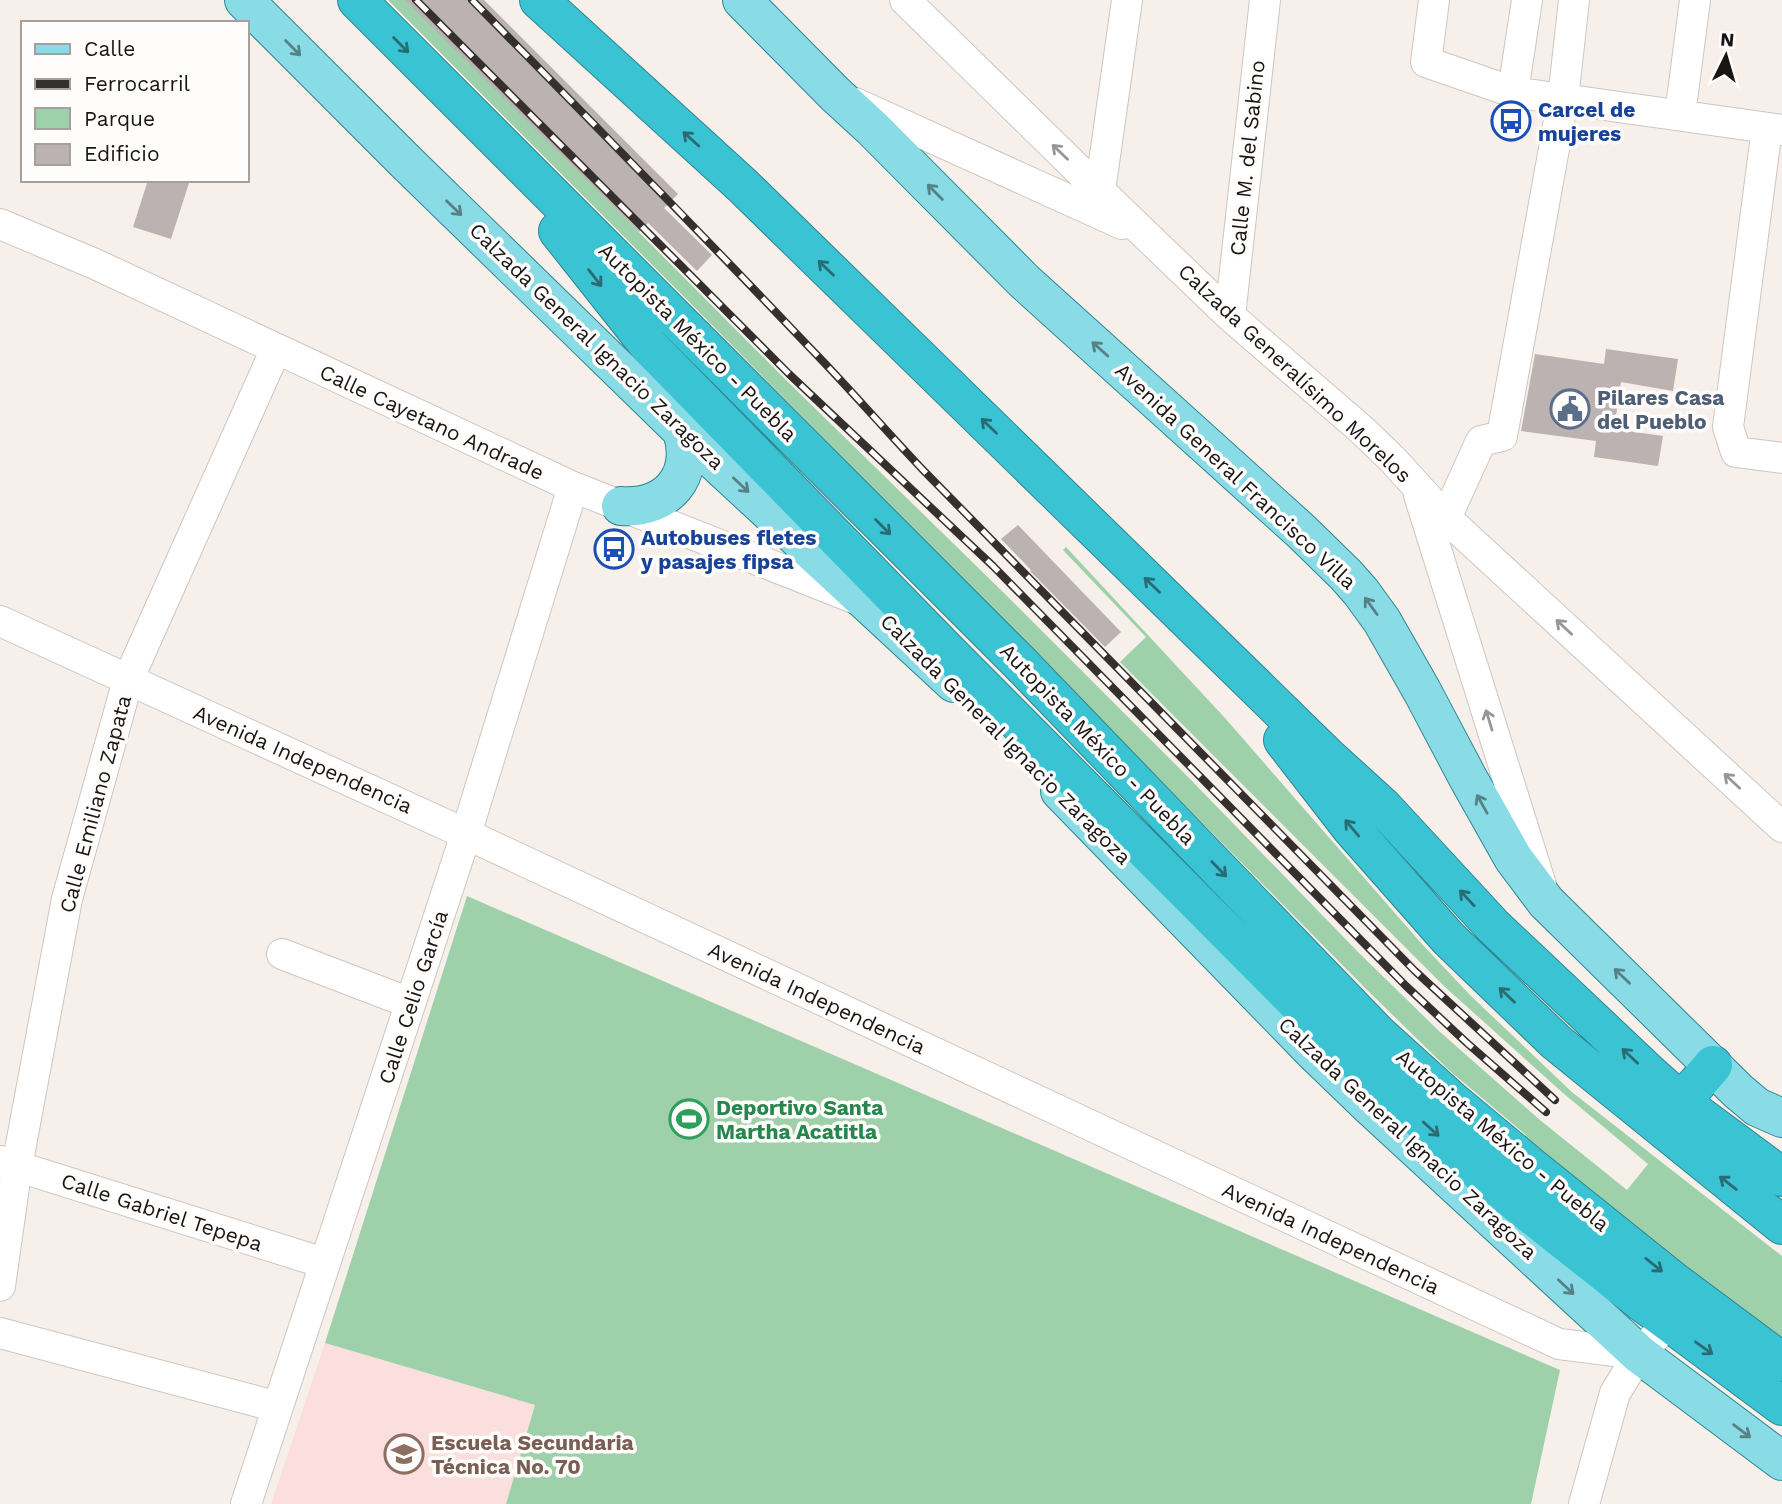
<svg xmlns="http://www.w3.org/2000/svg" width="1782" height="1504" font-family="'Work Sans',sans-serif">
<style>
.education{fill:#fadfde}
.green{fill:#9ed1aa}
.building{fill:#bcb2b1}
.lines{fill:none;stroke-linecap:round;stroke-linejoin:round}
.minor-casing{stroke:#cec6c1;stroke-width:32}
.major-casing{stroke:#2e8690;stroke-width:40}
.highway-casing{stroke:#2e8690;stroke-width:40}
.minor{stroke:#fff;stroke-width:30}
.major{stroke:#89dbe5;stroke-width:38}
.highway{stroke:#3ac3d3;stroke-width:38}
.rail-casing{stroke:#34302e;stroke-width:8}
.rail{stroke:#fffdfc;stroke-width:5;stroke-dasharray:16;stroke-linecap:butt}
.oneway{stroke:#296c73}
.oneway2{stroke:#568286}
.oneway3{stroke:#979695}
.labels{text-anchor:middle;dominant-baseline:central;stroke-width:7;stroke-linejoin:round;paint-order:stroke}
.transit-label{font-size:21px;font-weight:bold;fill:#164399;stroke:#fffdfc;text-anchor:start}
.street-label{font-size:21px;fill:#181513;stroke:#fffdfc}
.service-label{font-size:21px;font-weight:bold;fill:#4e5e75;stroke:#fffdfc;text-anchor:start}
.leisure-label{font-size:21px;font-weight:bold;fill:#27864d;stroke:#fffdfc;text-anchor:start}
.education-label{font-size:21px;font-weight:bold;fill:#785e54;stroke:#fffdfc;text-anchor:start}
</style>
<rect width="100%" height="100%" fill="#f7efe9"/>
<!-- education -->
<path class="education" d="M325,1343L535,1405L506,1504H271Z"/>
<!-- green -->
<path class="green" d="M388,0H408L787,381L1004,593L1191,780L1358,952L1439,1031L1540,1120L1627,1190L1648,1164L1563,1093L1445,987L1120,662L1146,637L1063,550L1066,547L1225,718L1421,943L1471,996L1573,1093L1782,1256V1387L1496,1168L1526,1135L1450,1071L1365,988L696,309Z
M467,896L1560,1370L1531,1504H506L535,1405L325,1343Z"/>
<!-- building -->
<path class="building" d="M405,0H484L678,194L664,208L712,255L697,271L648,223L639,232Z
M148,180H190L171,239L133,227Z
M1606,349L1678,359L1673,391L1621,382L1614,429L1663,436L1658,466L1594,457L1596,441L1521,431L1535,354L1604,364Z
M1018,525L1121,632L1105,647L1030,571L1031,570L1001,539Z"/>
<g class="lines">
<!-- minor casing -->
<g class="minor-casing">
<path id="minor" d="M905,0L1100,191L1230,316L1362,430L1392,459L1446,518L1782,827
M1434,0L1426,62L1513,92L1782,130
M1513,92L1527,0
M855,103L1122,224
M1680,115L1695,0
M1767,128L1728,427L1736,452L1782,458
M1100,191L1127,0
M0,224L95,264L573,487L859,600
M1230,316L1265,0
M1419,495L1541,885
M1446,518L1481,441L1502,436L1563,99L1574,0
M0,621L466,834L1559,1344L1639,1354
M282,954L410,1003
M0,1161L324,1263
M0,1286L17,1166L67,899L128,680L276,349
M0,1333L278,1407
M246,1504L466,834L573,487
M1584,1504L1615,1393L1639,1354L1669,1322"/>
</g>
<!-- major casing -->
<g class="major-casing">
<path id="major" d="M244,0L406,162L682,431L954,683
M742,0L835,94L872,128L1024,281L1302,532L1346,575L1361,592L1382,621L1422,691L1468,778L1513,858L1546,902L1738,1091L1757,1107L1782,1118
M621,506C668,509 696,476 682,431
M1060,791L1312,1050L1370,1106L1639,1354L1782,1461"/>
</g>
<!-- highway casing -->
<g class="highway-casing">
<path id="highway" d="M357,0L1018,661L1377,1033L1451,1100L1529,1165L1676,1283L1782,1362
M539,0L742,185L1201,633L1328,757L1383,807L1493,926L1652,1076L1681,1102L1782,1177
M558,231L649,346L947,651L1350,1056L1480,1173L1529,1213L1643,1303L1782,1406
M1283,740L1351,828L1448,938L1556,1042L1782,1225
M1681,1102L1713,1065"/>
</g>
<!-- minor -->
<use href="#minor" class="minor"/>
<!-- major -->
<use href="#major" class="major"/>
<!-- highway -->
<use href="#highway" class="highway"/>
<!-- rail casing -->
<g class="rail-casing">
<path id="rail" d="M416,0L789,374L993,566L1406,986L1467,1043L1546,1112
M472,0C586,116 700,232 812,350C850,389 886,431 924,471L1415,971L1555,1100"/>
</g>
<!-- rail -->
<use href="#rail" class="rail"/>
</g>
<!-- one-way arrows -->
<defs><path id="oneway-shaft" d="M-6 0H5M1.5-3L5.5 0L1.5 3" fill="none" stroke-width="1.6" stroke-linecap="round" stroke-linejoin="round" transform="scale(1.75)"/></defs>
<g class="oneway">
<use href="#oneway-shaft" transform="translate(401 45) rotate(45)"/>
<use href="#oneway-shaft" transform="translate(691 139) rotate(-138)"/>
<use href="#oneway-shaft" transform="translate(826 268) rotate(-136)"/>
<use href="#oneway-shaft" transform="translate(595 278) rotate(52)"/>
<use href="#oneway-shaft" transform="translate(989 426) rotate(-136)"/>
<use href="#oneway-shaft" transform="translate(883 527) rotate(45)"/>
<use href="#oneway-shaft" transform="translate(1152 585) rotate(-136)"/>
<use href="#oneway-shaft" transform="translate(1352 828) rotate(-130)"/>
<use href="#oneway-shaft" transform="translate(1219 869) rotate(46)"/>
<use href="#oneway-shaft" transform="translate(1467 898) rotate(-133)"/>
<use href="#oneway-shaft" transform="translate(1507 995) rotate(-136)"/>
<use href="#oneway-shaft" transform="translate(1630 1056) rotate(-137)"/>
<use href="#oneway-shaft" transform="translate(1431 1129) rotate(42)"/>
<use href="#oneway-shaft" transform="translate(1728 1183) rotate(-142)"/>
<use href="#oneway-shaft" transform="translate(1654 1265) rotate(39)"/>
<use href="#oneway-shaft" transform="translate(1704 1348) rotate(36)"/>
</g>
<g class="oneway2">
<use href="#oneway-shaft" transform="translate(293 48) rotate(45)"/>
<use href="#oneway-shaft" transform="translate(935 192) rotate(-135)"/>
<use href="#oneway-shaft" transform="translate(454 208) rotate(44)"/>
<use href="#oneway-shaft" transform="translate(1100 349) rotate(-138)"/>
<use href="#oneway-shaft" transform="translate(741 485) rotate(43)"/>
<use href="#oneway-shaft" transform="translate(1371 606) rotate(-126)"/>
<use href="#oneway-shaft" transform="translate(1482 804) rotate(-119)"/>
<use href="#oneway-shaft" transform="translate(1622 976) rotate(-136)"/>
<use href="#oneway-shaft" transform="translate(1566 1287) rotate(43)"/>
<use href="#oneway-shaft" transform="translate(1742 1431) rotate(37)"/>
</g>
<g class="oneway3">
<use href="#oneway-shaft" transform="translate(1060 152) rotate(-136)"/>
<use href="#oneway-shaft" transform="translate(1564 627) rotate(-137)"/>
<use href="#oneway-shaft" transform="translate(1489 720) rotate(-107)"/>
<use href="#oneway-shaft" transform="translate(1732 781) rotate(-137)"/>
</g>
<!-- icons -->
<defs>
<g id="bus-ring" transform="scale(2.0125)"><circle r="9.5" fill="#fffdfc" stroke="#1a4fb4" stroke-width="1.5"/><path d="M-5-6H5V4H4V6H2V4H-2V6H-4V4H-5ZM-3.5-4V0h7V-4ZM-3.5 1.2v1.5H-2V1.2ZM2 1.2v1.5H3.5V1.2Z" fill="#1a4fb4"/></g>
<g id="civic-ring" transform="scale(2.0125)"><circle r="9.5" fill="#fffdfc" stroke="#5c6f8a" stroke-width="1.5"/><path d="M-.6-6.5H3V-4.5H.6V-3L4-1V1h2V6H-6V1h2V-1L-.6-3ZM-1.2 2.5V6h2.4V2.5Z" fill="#5c6f8a"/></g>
<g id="stadium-ring" transform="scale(2.0125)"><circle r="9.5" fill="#fffdfc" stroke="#2e9e5b" stroke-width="1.5"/><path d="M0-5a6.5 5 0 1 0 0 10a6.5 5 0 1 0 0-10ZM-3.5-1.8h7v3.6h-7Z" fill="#2e9e5b"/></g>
<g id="school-ring" transform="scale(2.0125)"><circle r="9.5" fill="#fffdfc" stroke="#8d6e63" stroke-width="1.5"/><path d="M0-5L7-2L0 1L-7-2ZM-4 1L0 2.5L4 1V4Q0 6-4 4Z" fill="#8d6e63"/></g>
</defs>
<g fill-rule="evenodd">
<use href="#bus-ring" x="1511" y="121"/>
<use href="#civic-ring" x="1570" y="409"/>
<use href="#bus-ring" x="614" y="549"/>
<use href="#stadium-ring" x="689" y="1119"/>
<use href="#school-ring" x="404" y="1454"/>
</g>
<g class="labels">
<!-- transit labels -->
<g class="transit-label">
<text x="1538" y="109">Carcel de<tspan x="1538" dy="24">mujeres</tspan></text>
<text x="641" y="537">Autobuses fletes<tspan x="641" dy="24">y pasajes fipsa</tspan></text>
</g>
<!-- street labels -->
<g class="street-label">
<text transform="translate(1247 158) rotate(-84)">Calle M. del Sabino</text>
<text transform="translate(698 342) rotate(45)">Autopista México - Puebla</text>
<text transform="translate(597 346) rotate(44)">Calzada General Ignacio Zaragoza</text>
<text transform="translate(1295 373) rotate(43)">Calzada Generalísimo Morelos</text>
<text transform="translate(432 422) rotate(25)">Calle Cayetano Andrade</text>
<text transform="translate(1236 476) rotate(43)">Avenida General Francisco Villa</text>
<text transform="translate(1006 739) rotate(45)">Calzada General Ignacio Zaragoza</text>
<text transform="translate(1098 744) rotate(46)">Autopista México - Puebla</text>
<text transform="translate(303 759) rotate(24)">Avenida Independencia</text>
<text transform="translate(95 804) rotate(-75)">Calle Emiliano Zapata</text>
<text transform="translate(413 997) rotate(-72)">Calle Celio García</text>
<text transform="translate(817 998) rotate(25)">Avenida Independencia</text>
<text transform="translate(1408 1138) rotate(43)">Calzada General Ignacio Zaragoza</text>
<text transform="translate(1503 1140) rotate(40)">Autopista México - Puebla</text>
<text transform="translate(162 1212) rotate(18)">Calle Gabriel Tepepa</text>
<text transform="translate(1331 1238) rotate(25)">Avenida Independencia</text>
</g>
<!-- service labels -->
<g class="service-label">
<text x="1597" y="397">Pilares Casa<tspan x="1597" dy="24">del Pueblo</tspan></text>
</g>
<!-- leisure labels -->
<g class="leisure-label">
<text x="716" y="1107">Deportivo Santa<tspan x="716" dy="24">Martha Acatitla</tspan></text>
</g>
<!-- education labels -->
<g class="education-label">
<text x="431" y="1442">Escuela Secundaria<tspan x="431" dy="24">Técnica No. 70</tspan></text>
</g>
</g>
<!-- legend -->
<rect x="21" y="21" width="228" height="161" fill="#fffdfc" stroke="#a3a09f" stroke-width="2"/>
<rect x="35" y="44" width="35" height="10" fill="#89dbe5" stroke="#a3a09f" stroke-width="2"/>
<text x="84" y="56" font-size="21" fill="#181513">Calle</text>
<rect x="35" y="79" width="35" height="10" fill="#34302e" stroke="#a3a09f" stroke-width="2"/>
<text x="84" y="91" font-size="21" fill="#181513">Ferrocarril</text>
<rect x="35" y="108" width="35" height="21" fill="#9ed1aa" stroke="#a3a09f" stroke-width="2"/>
<text x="84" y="126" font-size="21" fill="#181513">Parque</text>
<rect x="35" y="144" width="35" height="21" fill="#bcb2b1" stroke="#a3a09f" stroke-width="2"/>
<text x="84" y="161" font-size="21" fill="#181513">Edificio</text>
<!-- north arrow -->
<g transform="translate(1726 56) rotate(5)" stroke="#fffdfc" stroke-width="5" paint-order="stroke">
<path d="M0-5L12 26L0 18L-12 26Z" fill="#181513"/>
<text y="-10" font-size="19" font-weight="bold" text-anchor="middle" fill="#181513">N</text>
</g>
</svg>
